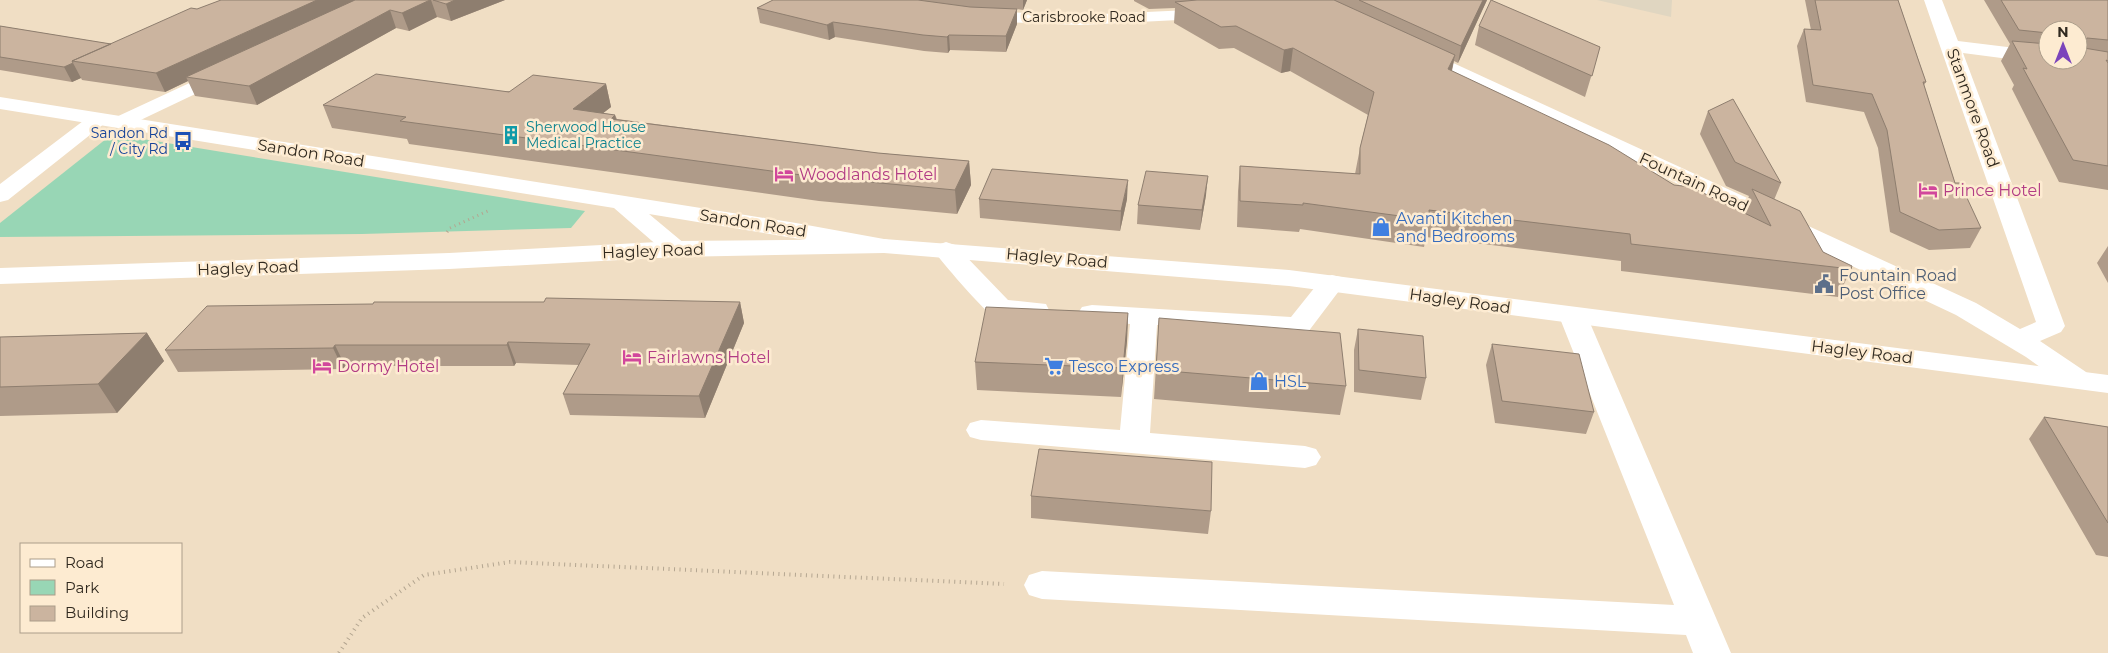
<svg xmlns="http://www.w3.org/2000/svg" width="2108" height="653" font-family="Montserrat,sans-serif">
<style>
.education{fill:#e0d6c1}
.green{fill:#98d6b5}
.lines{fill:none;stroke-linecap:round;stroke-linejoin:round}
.path-far1{stroke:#b3a590;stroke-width:3;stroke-dasharray:1 4;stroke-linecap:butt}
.path{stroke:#b3a590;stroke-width:4;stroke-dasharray:1 4.5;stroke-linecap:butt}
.minor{fill:#fff;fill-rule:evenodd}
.major{fill:#fff;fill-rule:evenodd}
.highway{fill:#fff;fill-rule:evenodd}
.wall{fill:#af9b89;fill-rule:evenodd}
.shaded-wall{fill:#8e7e6f}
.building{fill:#cbb49f;stroke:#8e7e6f}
.labels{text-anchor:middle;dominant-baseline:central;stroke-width:5;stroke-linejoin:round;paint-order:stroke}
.far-street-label{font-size:14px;fill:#30291f;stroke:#fdebd1}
.far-culture-label{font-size:14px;fill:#0d838f;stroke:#fdebd1;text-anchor:start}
.far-transit-label{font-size:14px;fill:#164399;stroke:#fdebd1;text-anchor:end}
.street-label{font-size:16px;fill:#30291f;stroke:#fdebd1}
.hotel-label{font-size:16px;fill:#b23c85;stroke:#fdebd1;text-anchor:start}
.shop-label{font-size:16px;fill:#366cbe;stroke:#fdebd1;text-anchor:start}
.service-label{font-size:16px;fill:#4e5e75;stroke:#fdebd1;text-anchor:start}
</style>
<rect width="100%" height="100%" fill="#f0dec4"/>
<!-- education -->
<path class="education" d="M1597,0H1672L1671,17Z"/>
<!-- green -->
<path class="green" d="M124,136L585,211L571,228L362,234L0,237V223L106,139Z"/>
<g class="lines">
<!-- path-far1 -->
<path class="path-far1" d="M447,232L450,228L490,210"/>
<!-- path -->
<path class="path" d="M339,653L362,618L424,575L510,562L1004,584"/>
<!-- minor -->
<path class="minor" d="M1924,0H1942L1958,41L2048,52V60H2056L2048,64L1963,53L2065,326L2061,332L2040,341L2086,372L2091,379L2086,386L2076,388L2066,386L2026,357L1956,315L1411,58L1409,54L1411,50L1418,48L1425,50L1976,303L2020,329L2036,322Z
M1212,9L1218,10L1221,14L1218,18L1080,25L980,21L974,20L971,16L974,12L980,11L1080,15Z
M224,67L231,69L234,73L231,77L128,126L121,128L114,126L110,122L114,118Z
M98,113L105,115L109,119L105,123L8,200L0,202V184L91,115Z
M946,242L955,245L1008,300L1046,304L1049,310L1046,316C1034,319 1002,320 991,314C979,306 943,263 933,250L937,245Z
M1332,275L1341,277L1345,283L1308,332L1298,334L1157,325L1150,433L1305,446L1316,449L1321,457L1316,465L1305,468L981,440L970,437L966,430L970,423L981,420L1120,430L1130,324L1082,319L1078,313L1082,307L1092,305L1291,317L1323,277Z
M1573,308L1583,310L1587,316L1731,653H1693L1686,635L1042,599L1029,595L1024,585L1029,575L1042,571L1674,605L1559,316L1563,310Z"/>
<!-- major -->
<path class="major" d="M0,97L796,223L884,239L893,241L896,246L893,251L884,253L649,214L685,244L689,249L685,254L676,257L667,254L614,208L0,109Z"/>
<!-- highway -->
<path class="highway" d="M884,239L1289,270L2108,375V393L1289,286L884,253L676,257L449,269L0,284V268L449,253L676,241Z"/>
</g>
<!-- wall -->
<path class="wall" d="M221,0H505L451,21L437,17L409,31L396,28L257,105L195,96L188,81L165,92L82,80L81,78L72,82L0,70V26L111,44Z
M773,0H1027L1023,10L1017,9V24L1006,52L950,50L948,53L924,51L835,37L829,40L760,23L757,8Z
M1134,0H1487L1458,63L1454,61L1452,71L1674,185L1742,212L1749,196L1726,186L1700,134L1708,111L1781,183L1774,200L1823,252L1851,269L1838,297L1621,271V261L1426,237L1424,247L1300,229L1299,232L1237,227L1238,191L1240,166L1355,174L1360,148L1368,115L1290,71L1281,73L1234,48L1219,49L1174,23L1175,8L1149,9L1134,1Z
M1805,0H1898L1926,82L1924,85L1955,183L1981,228L1970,248L1929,250L1890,232L1878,148L1864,112L1806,102L1797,46L1804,29L1811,30Z
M1984,0H2108V190L2059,182L2012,89L2014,85L2001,61L2010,44ZM2048,30H2078V60H2048Z
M1479,26L1600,47L1585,97L1475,45Z
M606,84L611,107L603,113L615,115L617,119L878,153L969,161L971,185L957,214L819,201L409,144L407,139L332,128L323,105Z
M1206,195L1200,230L1137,224L1138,205Z
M979,199H1127L1120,231L980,218Z
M2108,246V283L2097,263Z
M740,302L744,323L705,418L570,415L563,394L579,365L516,363L514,366H345L343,369L178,372L165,350Z
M1128,313L1127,341L1121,397L977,390L975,362Z
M1159,318L1346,386L1340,415L1154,399Z
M1358,329L1426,378L1421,400L1354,392V350Z
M147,333L164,361L117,413L0,416V337Z
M1492,344L1594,412L1586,434L1495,423L1486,365Z
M2044,417L2108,427V557L2096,555L2029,439Z
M1031,496L1211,511L1208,534L1031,518Z"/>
<!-- shaded-wall -->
<path class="shaded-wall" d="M317,0H362L186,77L188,81L165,92L156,73Z
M430,0H431L437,17L409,31L402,13Z
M455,0H505L451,21L446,4Z
M1023,0H1027L1023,10Z
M1483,0H1487L1458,63L1461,46Z
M1017,9V24L1006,52V36Z
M390,10L396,28L257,105L249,86Z
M833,22L835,37L829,40L827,25Z
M949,35L950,50L948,53L947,37Z
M1293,48L1290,71L1281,73L1284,50Z
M1455,55L1450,78L1448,69Z
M73,63L81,78L72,82L64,67Z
M606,84L611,107L579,132L573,109Z
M615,115L621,138L611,119Z
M969,161L971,185L957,214L955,190Z
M1208,176L1206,195L1200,230L1202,210Z
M1128,180L1127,199L1120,231L1121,211Z
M740,302L744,323L705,418L699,396Z
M1128,313L1127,341L1121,397L1123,368Z
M147,333L164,361L117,413L98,384Z
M508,342L516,363L514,366L507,345Z
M335,345L345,366L343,369L333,348Z"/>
<!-- building -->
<path class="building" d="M221,0H317L156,73L72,61L191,8L197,9Z
M355,0H430L402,13L390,10L249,86L186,77Z
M433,0H455L446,4Z
M773,0H918L970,7L1017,9L1006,36L949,35L947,37L923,35L833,22L827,25L757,8Z
M1197,0H1334L1455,55L1448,69L1609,145L1674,185L1691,187L1771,226L1752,189L1800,211L1823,252L1852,266L1851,269L1631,244L1630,234L1429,210L1430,220L1303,203V205L1240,201V166L1360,174V148L1374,92L1293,48L1284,50L1236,26L1221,27L1175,2Z
M1359,0H1483L1461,46Z
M1491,0L1600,47L1592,76L1479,26Z
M1815,0H1898L1918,59L1926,82H1923L1955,183H1960L1981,228L1939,230L1900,212L1887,130L1872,94L1813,85L1804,29L1821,30Z
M2001,0H2108V40L2087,38L2085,42H2078V30H2048V33L2019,30Z
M0,26L111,44L72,61L73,63L64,67L0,57Z
M2012,41L2048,44V60H2078V47L2108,52V61L2106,60L2108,63V166L2073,160L2023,68L2027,69Z
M376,74L509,92L533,75L606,84L573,109L615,115L611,119L878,153L969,161L955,190L816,177L400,121L406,117L323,105Z
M1733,99L1781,183L1735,162L1708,111Z
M992,169L1128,180L1121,211L979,199Z
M1146,171L1208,176L1202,210L1138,205Z
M546,298L740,302L699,396L563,394L590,344L508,342L507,345H335L333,348L165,350L207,306L373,304L374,302H544Z
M986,307L1128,313L1123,368L975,362Z
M1159,318L1340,333L1346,386L1156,370Z
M1358,329L1423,336L1426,378L1359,370Z
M147,333L98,384L0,387V337Z
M1492,344L1579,354L1594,412L1502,401Z
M2044,417L2108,427V523Z
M1039,449L1212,462L1211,511L1031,496Z"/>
<!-- icons -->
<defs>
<g id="building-bare" transform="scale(1.5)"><path d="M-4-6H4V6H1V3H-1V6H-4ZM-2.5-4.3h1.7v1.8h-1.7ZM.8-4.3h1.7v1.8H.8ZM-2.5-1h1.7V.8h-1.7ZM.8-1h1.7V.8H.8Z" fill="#0f9aa8" stroke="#fdebd1" stroke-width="2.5" paint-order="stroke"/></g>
<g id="bus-bare" transform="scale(1.5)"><path d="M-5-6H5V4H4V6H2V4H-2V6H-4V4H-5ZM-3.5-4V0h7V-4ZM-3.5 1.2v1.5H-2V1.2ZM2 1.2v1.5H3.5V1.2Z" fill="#1a4fb4" stroke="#fdebd1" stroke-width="2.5" paint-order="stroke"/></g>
<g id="hotel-bare" transform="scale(1.5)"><path d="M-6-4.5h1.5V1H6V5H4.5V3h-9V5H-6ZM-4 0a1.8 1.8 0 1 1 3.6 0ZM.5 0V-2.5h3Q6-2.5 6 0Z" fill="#d1479c" stroke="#fdebd1" stroke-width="2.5" paint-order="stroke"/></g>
<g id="shop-bare" transform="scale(1.5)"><path d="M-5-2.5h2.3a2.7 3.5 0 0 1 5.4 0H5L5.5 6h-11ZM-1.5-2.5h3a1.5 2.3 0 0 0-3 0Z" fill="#3f7fe0" stroke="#fdebd1" stroke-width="2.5" paint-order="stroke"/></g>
<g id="civic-bare" transform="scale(1.5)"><path d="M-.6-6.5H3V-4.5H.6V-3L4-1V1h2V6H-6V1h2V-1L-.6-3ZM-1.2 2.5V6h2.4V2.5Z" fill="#5c6f8a" stroke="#fdebd1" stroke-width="2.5" paint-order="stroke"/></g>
<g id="supermarket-bare" transform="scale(1.5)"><path d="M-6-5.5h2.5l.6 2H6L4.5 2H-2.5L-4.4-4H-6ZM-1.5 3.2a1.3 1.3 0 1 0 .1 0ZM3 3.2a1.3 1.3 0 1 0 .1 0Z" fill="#3f7fe0" stroke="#fdebd1" stroke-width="2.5" paint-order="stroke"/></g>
</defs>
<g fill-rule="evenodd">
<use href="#building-bare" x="511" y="135"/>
<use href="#bus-bare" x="183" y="141"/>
<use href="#hotel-bare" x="784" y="174"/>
<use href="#hotel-bare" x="1928" y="190"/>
<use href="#shop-bare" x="1381" y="227"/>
<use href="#civic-bare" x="1824" y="284"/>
<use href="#hotel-bare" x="632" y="357"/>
<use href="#hotel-bare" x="322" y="366"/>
<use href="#supermarket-bare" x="1054" y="366"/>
<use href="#shop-bare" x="1259" y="381"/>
</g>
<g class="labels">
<!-- far-street labels -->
<g class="far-street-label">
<text x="1084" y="17">Carisbrooke Road</text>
</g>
<!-- far-culture labels -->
<g class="far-culture-label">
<text x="526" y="127">Sherwood House<tspan x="526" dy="16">Medical Practice</tspan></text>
</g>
<!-- far-transit labels -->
<g class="far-transit-label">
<text x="168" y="133">Sandon Rd<tspan x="168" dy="16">/ City Rd</tspan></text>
</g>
<!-- street labels -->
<g class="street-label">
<text transform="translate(1973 108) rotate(70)">Stanmore Road</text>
<text transform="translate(311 153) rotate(9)">Sandon Road</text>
<text transform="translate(1694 182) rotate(25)">Fountain Road</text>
<text transform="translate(753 223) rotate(9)">Sandon Road</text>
<text transform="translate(653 251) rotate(-2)">Hagley Road</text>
<text transform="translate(1057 258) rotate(5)">Hagley Road</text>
<text transform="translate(248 268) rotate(-2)">Hagley Road</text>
<text transform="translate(1460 301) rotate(8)">Hagley Road</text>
<text transform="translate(1862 352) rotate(7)">Hagley Road</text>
</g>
<!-- hotel labels -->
<g class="hotel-label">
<text x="799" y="174">Woodlands Hotel</text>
<text x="1943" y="190">Prince Hotel</text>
<text x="647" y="357">Fairlawns Hotel</text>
<text x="337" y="366">Dormy Hotel</text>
</g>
<!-- shop labels -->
<g class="shop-label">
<text x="1396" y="218">Avanti Kitchen<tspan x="1396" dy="18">and Bedrooms</tspan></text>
<text x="1069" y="366">Tesco Express</text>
<text x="1274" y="381">HSL</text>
</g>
<!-- service labels -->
<g class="service-label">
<text x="1839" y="275">Fountain Road<tspan x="1839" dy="18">Post Office</tspan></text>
</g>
</g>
<!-- legend -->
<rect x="20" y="543" width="162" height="90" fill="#fdebd1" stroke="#ab9d8a"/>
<rect x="30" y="559" width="25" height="8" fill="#ffffff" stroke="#ab9d8a"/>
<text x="65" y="568" font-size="15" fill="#30291f">Road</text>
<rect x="30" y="580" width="25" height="15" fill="#98d6b5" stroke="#ab9d8a"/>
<text x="65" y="593" font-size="15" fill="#30291f">Park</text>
<rect x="30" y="606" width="25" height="15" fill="#cbb49f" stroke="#ab9d8a"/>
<text x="65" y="618" font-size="15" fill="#30291f">Building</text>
<!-- north arrow -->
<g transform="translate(2063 45)"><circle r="24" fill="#fdebd1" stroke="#ab9d8a"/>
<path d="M0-4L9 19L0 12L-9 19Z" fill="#7b44bb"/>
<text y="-8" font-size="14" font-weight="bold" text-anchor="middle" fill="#30291f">N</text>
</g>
</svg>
